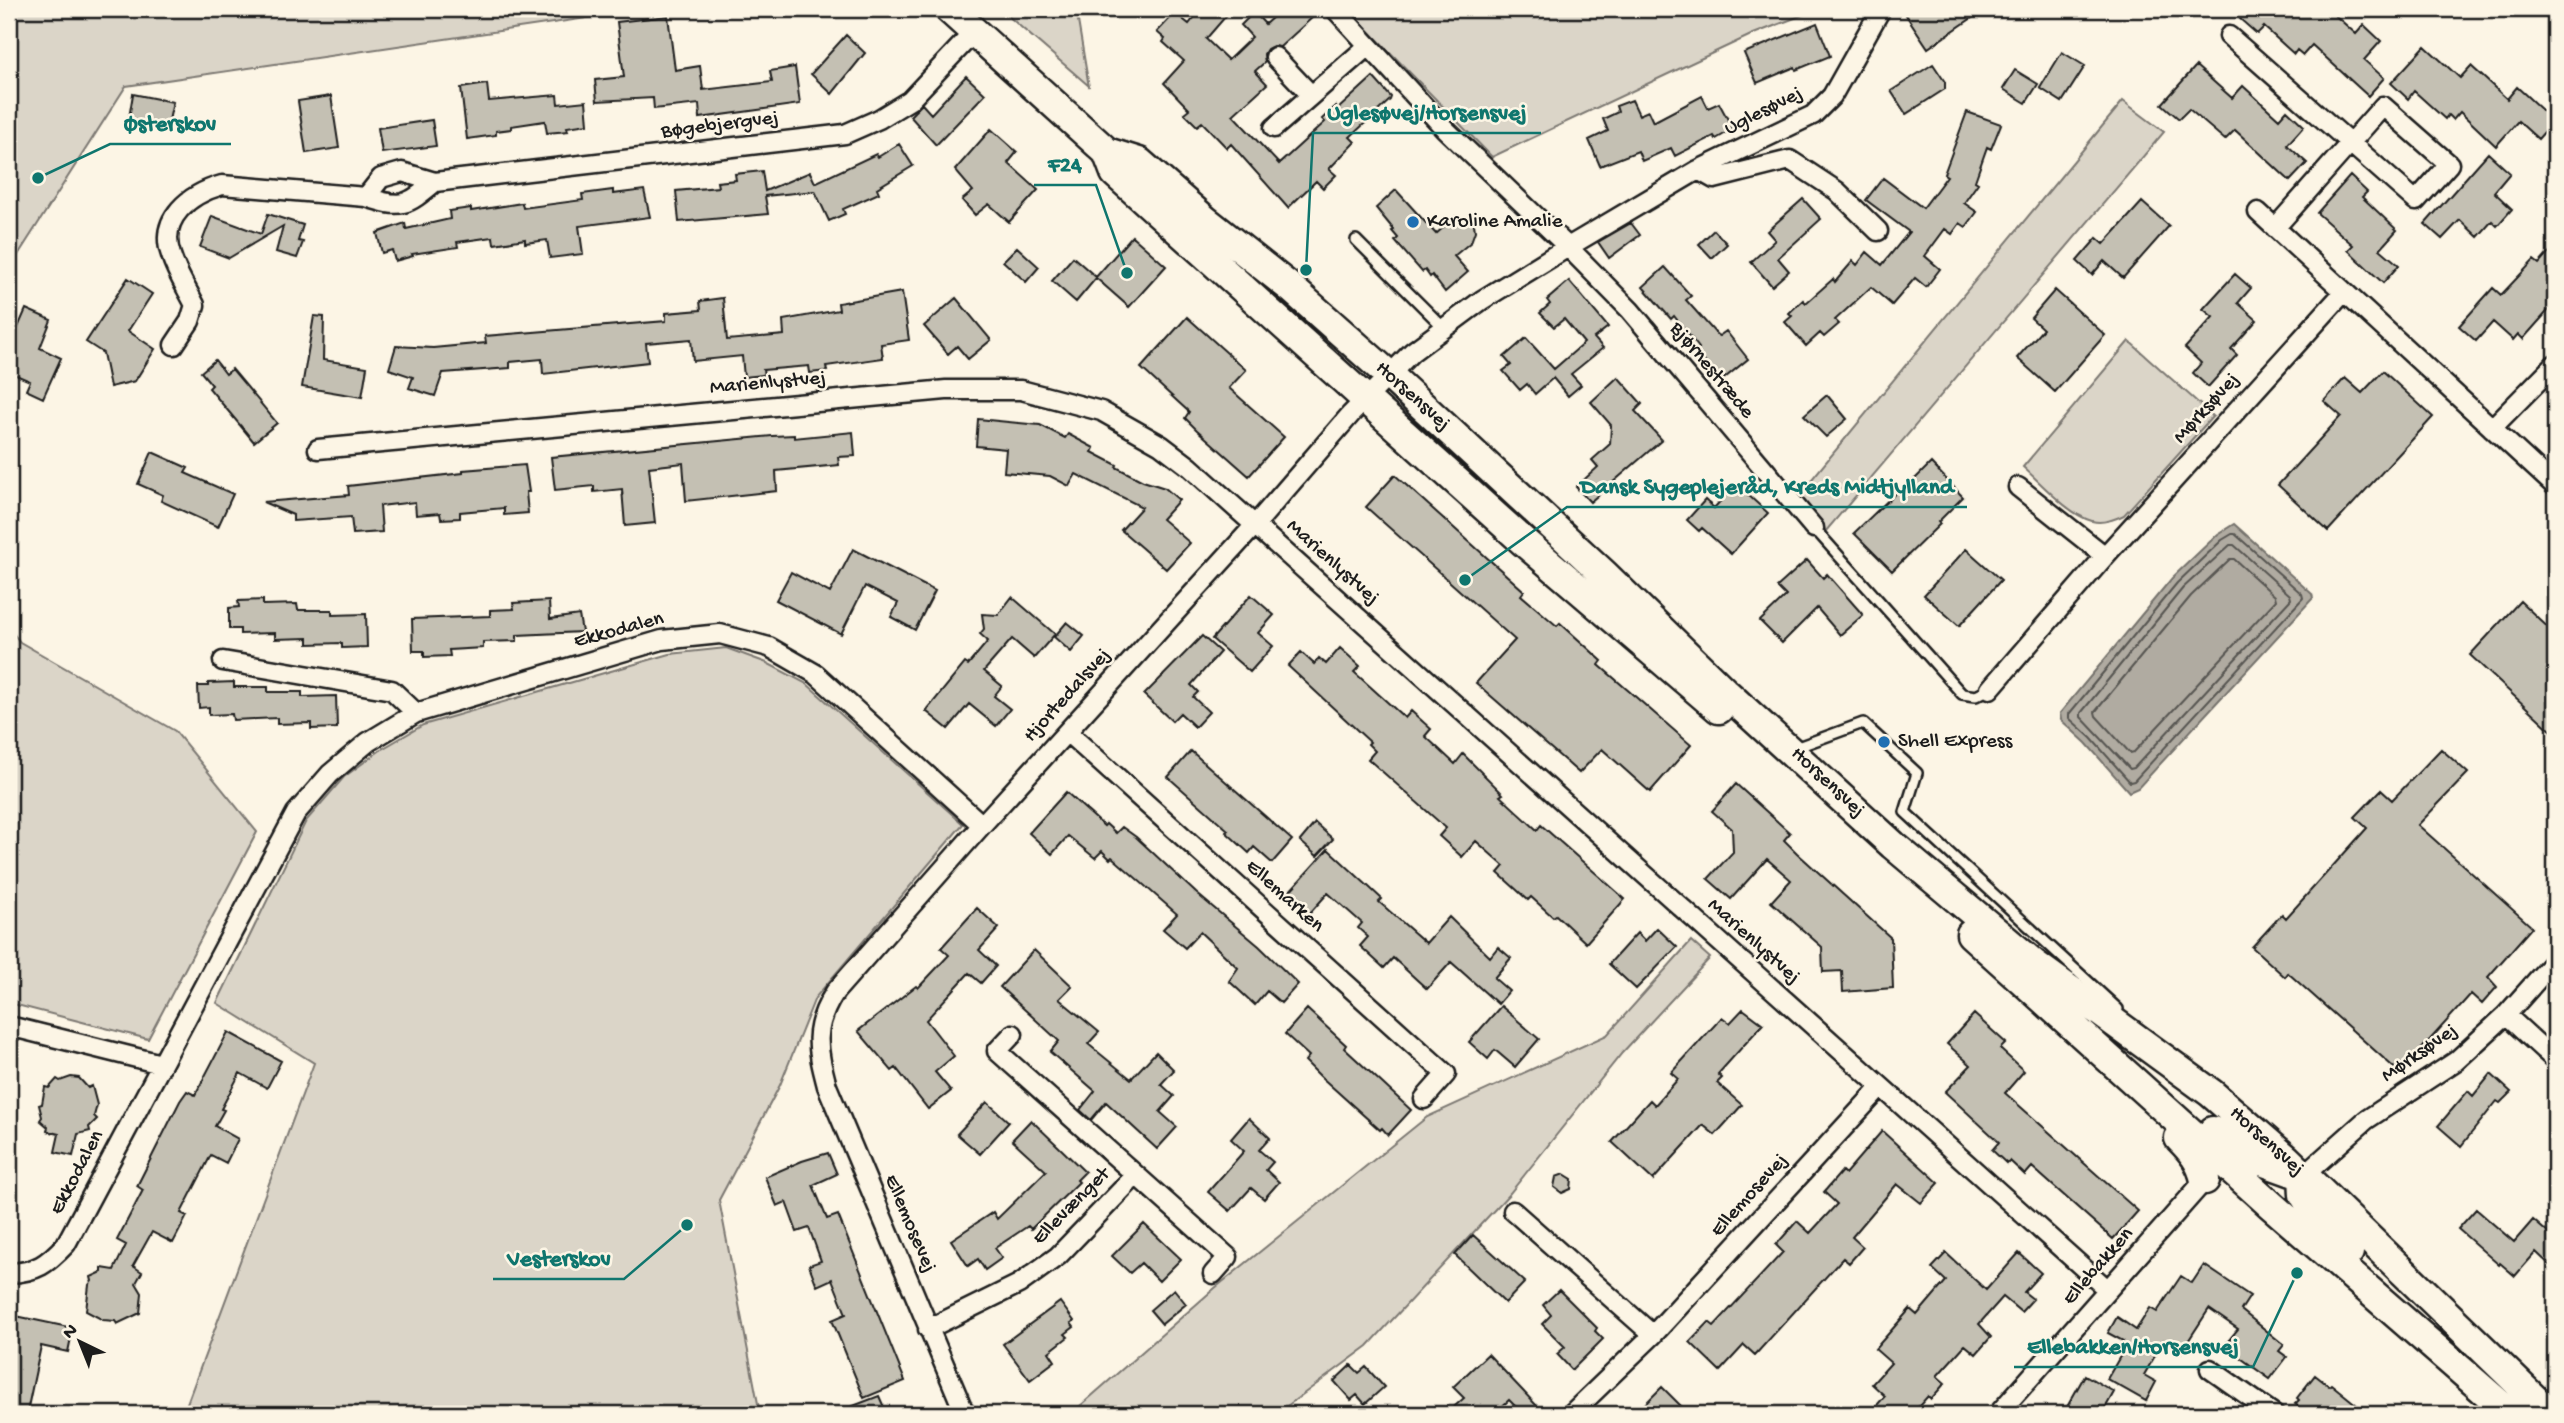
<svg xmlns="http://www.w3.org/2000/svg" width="2564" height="1423" font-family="'Gochi Hand',sans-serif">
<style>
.green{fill:#dbd5c8;stroke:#7c7872;stroke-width:2}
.water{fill:#b0aba1;stroke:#75726c;stroke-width:2}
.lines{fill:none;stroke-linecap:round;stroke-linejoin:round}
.shore{stroke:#575551;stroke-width:2}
.building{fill:#c4c0b3;stroke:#1c1c1c;stroke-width:2}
.service-casing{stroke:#1c1c1c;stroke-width:14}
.minor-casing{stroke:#1c1c1c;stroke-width:23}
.primary-casing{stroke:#1c1c1c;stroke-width:33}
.service{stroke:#fcf5e5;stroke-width:9}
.minor{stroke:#fcf5e5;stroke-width:18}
.primary{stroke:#fcf5e5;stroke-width:28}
.poi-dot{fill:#1f6fb2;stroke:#fcf5e5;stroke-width:2.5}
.labels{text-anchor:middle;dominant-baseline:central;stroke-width:5;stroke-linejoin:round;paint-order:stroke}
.street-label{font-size:21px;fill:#1c1c1c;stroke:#fcf5e5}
.poi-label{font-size:21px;fill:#1c1c1c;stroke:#fcf5e5;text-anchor:start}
.leader{fill:none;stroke:#0f766e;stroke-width:2.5}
.callout-dot{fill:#0f766e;stroke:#fcf5e5;stroke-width:2.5}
.callout-label{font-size:23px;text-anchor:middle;font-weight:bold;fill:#0f766e;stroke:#fcf5e5;stroke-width:5;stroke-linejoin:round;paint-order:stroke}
</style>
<rect width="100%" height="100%" fill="#fcf5e5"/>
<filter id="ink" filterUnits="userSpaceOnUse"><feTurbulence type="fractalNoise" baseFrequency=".0143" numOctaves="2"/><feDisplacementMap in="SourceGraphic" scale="14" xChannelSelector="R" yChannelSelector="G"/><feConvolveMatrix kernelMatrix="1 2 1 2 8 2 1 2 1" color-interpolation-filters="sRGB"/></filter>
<g filter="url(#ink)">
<!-- green -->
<path class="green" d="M9,9H648L126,86L9,269Z
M1000,9H1076L1089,87V86Z
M1348,9H1818L1751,35L1492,157Z
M2123,101L2164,132L1826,531L1798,496Z
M2129,341L2213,416L2124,515C2115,519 2103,524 2092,521C2069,515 2041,483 2023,467Z
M9,628L20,642L175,731L257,832L148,1039L9,1003Z
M726,648L767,663L807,684L963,824L815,998L780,1085L719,1200L760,1414H104L186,1406L314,1063L217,1003L306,821L344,777L382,749L423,725L670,654Z
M1691,941L1710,958L1622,1053L1510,1193L1368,1346L1283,1409L1274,1414H1071L1215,1288L1427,1117L1607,1035Z"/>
<!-- water -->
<path class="water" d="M2234,524L2312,594L2313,598L2138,788L2129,792L2086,743L2061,720L2060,713L2172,578L2218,534Z"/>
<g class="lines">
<!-- shore -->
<path class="shore" d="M2232,534H2235L2302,594L2303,598L2134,781L2130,782L2091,738L2069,718V714L2177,583L2222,540Z
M2230,545H2234L2290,595L2291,599L2134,768L2130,769L2081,717V713L2183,588Z
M2230,559H2234L2275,596L2276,600L2134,752L2130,753L2096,716L2095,712L2191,596Z"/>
</g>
<!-- building -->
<path class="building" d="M1201,9H1232L1206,39L1228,60L1252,37L1241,25L1254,12L1265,24L1282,9H1305L1313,17L1280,47L1273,46L1267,49L1264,54L1265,62L1255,71L1267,84L1233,115L1279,164L1325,122L1322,119L1336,106L1338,109L1373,77L1391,97L1390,100L1350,137L1355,142L1329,169L1336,175L1323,188L1316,181L1288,208L1231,144L1227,148L1202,122L1197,126L1184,113L1189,109L1164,83L1184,61L1163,42L1165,39L1157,32L1175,13L1189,24Z
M1915,9H1985L1928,48L1906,15Z
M2244,9H2328L2356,34L2364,25L2381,41L2364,60L2384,78L2368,96L2312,45L2303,55L2297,50L2294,54L2264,27L2257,34L2240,19L2247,11Z
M668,16L675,70L700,66L703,90L772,82L770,71L795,67L800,104L700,118L699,104L654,109L653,98L597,101L595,80L624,77L617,22Z
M1817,23L1830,56L1796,70L1795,67L1757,83L1744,53Z
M846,35L865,53L832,94L811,74Z
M2425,46L2460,78L2471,66L2507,99L2517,87L2554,121L2538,139L2518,121L2496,146L2460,112L2453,120L2448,115L2445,119L2414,91L2408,99L2391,83Z
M2062,52L2085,66L2062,102L2040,88Z
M1933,64L1945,82V89L1906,114L1891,91Z
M2196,66L2232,98L2243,86L2279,119L2287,110L2304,126L2287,145L2307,163L2290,181L2235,130L2225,140L2189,109L2179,119L2162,104Z
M2015,70L2038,84L2026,103L2003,89Z
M966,76L985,94L936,145L910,116L922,104L931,114Z
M487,84L489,101L557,95L558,104L586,101L588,124L567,127L568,131L547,133L545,121L511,126V129L496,131V135L467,139L461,88Z
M133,94L173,102L168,125L151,122L150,129L128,124Z
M331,96L339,148L306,153L298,101Z
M1702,96L1708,108L1719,103L1733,129L1716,139L1714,136L1675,156L1671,148L1642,161L1638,151L1600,166L1589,140L1608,131L1603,119L1618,112L1616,106L1632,100L1639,115L1648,111L1653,122Z
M1967,112L2001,124L1991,149L1987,147L1975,181L1978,183L1964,203L1977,212L1966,227L1960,223L1952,234L1945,229L1925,256L1940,269L1926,287L1915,278L1892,305L1871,287L1835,320L1839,324L1824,337L1820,333L1806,346L1785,322L1792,316L1789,313L1803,300L1806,303L1833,279L1835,282L1853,261L1857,265L1867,252L1882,265L1909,232L1866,200L1883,178L1923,208L1947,176L1944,174Z
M432,120L436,146L382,153L378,128Z
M991,129L1017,152L1008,163L1038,190L1009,222L989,204L975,215L962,200L973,191L955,170Z
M899,144L913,166L877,188L879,193L843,209L845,214L829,221L815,191L765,196L768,214L679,222L676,191L718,187L717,182L736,180L735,174L762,171L765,191L810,172L815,183L876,154L878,157Z
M2488,153L2510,173L2494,192L2512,209L2497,226L2492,221L2478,237L2460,220L2442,239L2425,224Z
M2350,176L2367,192L2362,197L2397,230L2380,249L2399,265L2383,283L2348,250L2353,245L2317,213Z
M613,190V194L644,190L650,217L579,226L583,254L550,258L547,240L525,243V239L494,244L493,237L457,242L458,247L412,254L413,256L395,261L392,250L382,253L377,233L405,223L406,229L450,219L449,211L471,208V211L522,203L523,208L583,200L582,194Z
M1396,190L1436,234L1456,216L1466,218L1474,224L1475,231L1471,242L1454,256L1468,272L1445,292L1432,275L1430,277L1425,270L1422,272L1395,241L1398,238L1392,231L1394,230L1376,208Z
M1803,199L1821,219L1778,258L1789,271L1772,286L1751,262L1775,240L1767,231Z
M2142,202L2169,226L2123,278L2104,261L2092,275L2077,261L2097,238L2104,244Z
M268,214L303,225L298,241L303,242L297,258L276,252L283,226L229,258L200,247L212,216L261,234Z
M1631,223L1640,235L1609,258L1598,242Z
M1714,230L1727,244L1712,258L1699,244Z
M1132,236L1166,266L1129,307L1096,278L1076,302L1052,281L1073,257L1096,277Z
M2555,246V303L2523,339L2518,334L2513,340L2493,322L2476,341L2459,326L2493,288L2501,295L2534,260L2539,264Z
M1017,247L1039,267L1026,282L1003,261Z
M1665,267L1691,296L1686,300L1717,335L1719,336L1726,331L1748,359L1721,381L1695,351L1699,348L1674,316L1671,319L1643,287Z
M2235,274L2251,288L2238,303L2257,320L2231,349L2237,355L2208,387L2193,373L2201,363L2185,348L2213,317L2203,309Z
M128,278L152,294L128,331L155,349L135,381L110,387L103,353L86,342Z
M1569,281L1608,327L1594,338L1603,348L1571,374L1581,385L1568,396L1553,378L1535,394L1527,384L1520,390L1503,371L1511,365L1504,357L1526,338L1554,369L1584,343L1564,319L1554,327L1540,313L1550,304L1547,300Z
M2055,290L2105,335L2055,392L2017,358L2043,329L2031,318Z
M902,292L909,340L881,344L883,358L826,366L827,371L810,373L809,366L763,370L764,375L744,377L742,356L693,361L691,339L646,343L648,362L543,374L542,359L510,362V368L443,373L435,396L409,388L413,377L389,369L396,346L433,348L486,343L485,336L666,321V313L701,310L700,301L723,298L727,340L784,335L783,320L839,310L838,303Z
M956,298L991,340L968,359L957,346L948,354L924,326Z
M26,309L51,320L40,348L61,358L43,398L26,390L30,381L9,372V348Z
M314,316L324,317L323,360L367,367L362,397L302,387Z
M1187,317L1246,370L1229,388L1284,437L1249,476L1197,430L1185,418L1189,412L1141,368Z
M215,360L226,374L232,369L277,423L254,442L209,388L212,385L201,372Z
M2383,371L2433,417L2328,531L2278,485L2341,416L2324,401L2345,378L2362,393Z
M1618,377L1642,404L1635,411L1662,440L1590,502L1576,487L1598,467L1592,460L1610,444L1611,425L1591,402Z
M1827,395L1847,419L1826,437L1804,415Z
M978,419L1040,425L1065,438L1068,434L1094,448L1092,452L1117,465L1116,467L1143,481L1165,488L1179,500L1162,519L1190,543L1166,569L1121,530L1142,507L1076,474L1069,486L1050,476L1004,472L1006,449L976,446Z
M853,432L855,456L838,457L839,465L776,471L777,491L686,501L683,463L649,467L655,523L625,526L622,489L594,492V486L555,490L551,457L772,436L794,435V438Z
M152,452L188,468L185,473L233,494L218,527L161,501L163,495L138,484Z
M1931,463L1963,497L1938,522L1940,524L1892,571L1854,533L1903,486L1906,488Z
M525,465L529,492H526L528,513L504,515V508L460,512V518L441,519L440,513L416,515L415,502L380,506L382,532L353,534L351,517L293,521V515L263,502L349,495L348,486L463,473V470Z
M1395,475L1524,591L1521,595L1557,626L1560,623L1602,661L1599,665L1691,745L1650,792L1602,749L1579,773L1476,683L1515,640L1366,507Z
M1736,484L1768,513L1731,554L1702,528L1699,531L1687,520L1705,500L1714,508Z
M853,549L935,591L915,630L891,617L898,603L865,586L841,634L776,600L791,572L830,593Z
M1966,549L2001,580L1959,626L1924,595Z
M1807,560L1823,578L1827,574L1863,615L1840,635L1817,608L1782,643L1760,621L1786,596L1777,587Z
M1251,595L1274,615L1258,633L1273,646L1250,672L1212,639Z
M1012,597L1055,634L1034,658L1012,639L984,671L1002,686L994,696L1010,709L996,726L969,704L948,729L926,711L965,663L968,665L988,641L980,634L984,629L982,614L998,615Z
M263,600V605L297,604L298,610H332V615L366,614L367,647L342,648V643L308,644V638L275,639V633L240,634V629H229V608L239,607L238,601Z
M549,601L550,619L579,615L582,632L517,635V641L483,642V648L449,650L450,656L424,657V651H413L412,619L490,616V610L514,609L513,603Z
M2520,601L2555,634V734L2470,655Z
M1067,622L1084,636L1071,652L1054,637Z
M1202,636L1220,652L1191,685L1198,692L1193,697L1209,712L1195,727L1180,713L1172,721L1144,695Z
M1340,648L1360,666L1354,672L1405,718L1411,711L1431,729L1425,736L1455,764L1463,754L1503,794L1500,796L1537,830L1541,825L1625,899L1586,943L1556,915L1553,917L1531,897L1528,900L1498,873L1504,866L1476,841L1462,857L1439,836L1446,828L1368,759L1375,751L1368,744L1370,742L1288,666L1301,652L1314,664L1319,658L1326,664Z
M234,682V687H268V692H302V697L336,696L337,728L311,729V723L277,724V718L233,720L232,714L209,715V707L199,708L198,686H208V683Z
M2441,749L2468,773L2418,825L2532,927L2488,977L2497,987L2482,1004L2471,994L2400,1073L2288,973L2285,977L2252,947L2282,914L2286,918L2367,828L2355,817L2381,790L2392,800Z
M1191,751L1292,840L1272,863L1254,847L1249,853L1226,832L1228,830L1168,777Z
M1736,784L1790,833L1784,840L1797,853L1891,938L1893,988L1843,992L1842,971L1823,972L1822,947L1771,902L1791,880L1767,859L1731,899L1708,879L1733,852L1732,829L1712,811Z
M1066,792L1104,826L1106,824L1116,833L1122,827L1136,837L1196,893L1259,946L1298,984L1281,1003L1267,991L1255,1005L1229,981L1238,968L1200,932L1185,948L1163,929L1177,914L1112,857L1110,859L1102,851L1095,858L1068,836L1052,854L1029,833Z
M1315,823L1333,839L1317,856L1300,841Z
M1328,849L1382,899L1379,902L1426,943L1449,917L1490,957L1498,947L1511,958L1494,978L1509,991L1498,1004L1451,962L1427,989L1393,958L1384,968L1360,946L1368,937L1358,928L1362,923L1328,893L1310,913L1288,893Z
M977,908L999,928L979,950L996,966L981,983L969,973L926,1020L954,1056L935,1072L951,1091L928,1109L896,1068L892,1071L858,1031L916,986L918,988L949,955L941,948Z
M1657,928L1677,947L1636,989L1609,964L1637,933L1645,941Z
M1034,950L1072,986L1059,999L1099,1032L1088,1044L1131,1079L1156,1052L1174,1070L1161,1084L1174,1096L1160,1112L1177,1127L1157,1149L1106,1102L1091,1120L1080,1110L1095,1091L1050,1052L1059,1041L1000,987Z
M1501,1006L1539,1039L1515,1067L1495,1050L1488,1059L1469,1042Z
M1307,1009L1346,1045L1344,1048L1411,1110L1388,1135L1382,1128L1380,1130L1320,1076L1305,1061L1309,1056L1285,1034Z
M1743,1009L1763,1024L1718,1074L1722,1078L1717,1083L1742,1105L1715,1135L1703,1125L1653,1180L1612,1142L1650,1100L1655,1105L1678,1079L1671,1073L1722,1017L1730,1023Z
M1974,1014L2006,1043L2000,1049L2024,1071L2005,1093L2138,1211L2113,1239L2032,1167L2025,1175L2010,1161L2007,1164L1992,1150L1999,1142L1945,1092L1971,1065L1947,1044Z
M228,1032L281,1061L267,1088L240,1073L221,1109L224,1110L215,1126L238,1139L226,1163L211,1155L181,1213L187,1216L173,1243L152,1232L133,1266L142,1272L136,1283L142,1293L140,1313L117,1324L115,1321L103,1320L86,1311L89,1285L92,1281L91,1277L102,1272V1268L114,1270L126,1245L117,1240L143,1190L137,1186L180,1101L187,1091L195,1095Z
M2491,1074L2511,1092L2500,1103L2497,1101L2461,1146L2438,1126L2468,1091L2473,1096Z
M71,1077L79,1078L88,1088L92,1086L97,1105L94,1116L97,1119L89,1127L90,1131L78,1134L73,1156L55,1152L59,1134L47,1131L48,1127L40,1120L42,1117L39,1105L42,1104L45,1087L49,1088L57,1079L60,1081Z
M987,1102L1009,1122L980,1154L957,1134Z
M1249,1118L1270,1138L1259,1150L1273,1162L1266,1170L1279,1182L1264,1199L1251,1188L1230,1211L1208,1192L1244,1151L1231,1139Z
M1031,1120L1085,1172L1077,1180L1079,1182L1031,1229L1028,1226L995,1248L1002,1258L985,1270L978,1259L968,1266L951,1240L993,1212L997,1219L1046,1171L1012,1140Z
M1882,1131L1939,1183L1921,1203L1897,1184L1852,1237L1863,1247L1849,1263L1843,1258L1755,1355L1744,1345L1720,1371L1690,1342L1709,1322L1714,1326L1783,1252L1776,1245L1797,1221L1810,1233L1837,1204L1824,1192L1842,1171L1845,1174Z
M828,1153L837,1174L813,1185L827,1219L838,1215L905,1381L864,1398L832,1320L846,1314L832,1279L817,1286L809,1265L821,1261L809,1228L797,1232L786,1202L777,1206L765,1177L802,1161Z
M1564,1174L1572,1179L1571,1189L1562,1193L1554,1187L1556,1177Z
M2476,1209L2514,1242L2533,1220L2555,1239V1270L2536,1252L2515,1276L2500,1263L2499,1265L2458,1229Z
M1144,1224L1181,1259L1159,1281L1141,1263L1130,1273L1112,1256Z
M1473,1235L1525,1282L1505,1303L1455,1255Z
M1946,1253L1986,1290L2019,1253L2041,1273L2024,1292L2033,1299L2021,1312L2003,1297L1979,1324L1991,1337L1976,1354L1965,1345L1937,1376L1945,1383L1931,1399L1928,1396L1912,1414H1869L1885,1396L1872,1384L1891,1363L1875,1349L1910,1309L1917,1315L1946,1281L1932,1268Z
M2204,1265L2250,1296L2241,1310L2284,1345L2279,1351L2287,1357L2270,1379L2224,1346L2238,1329L2209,1309L2181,1352L2164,1340L2144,1375L2156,1382L2146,1401L2107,1379L2126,1346L2121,1343L2123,1341L2108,1333L2117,1317L2136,1330L2150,1308L2157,1312L2181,1276L2192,1283Z
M1174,1289L1186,1304L1162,1324L1150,1310Z
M1559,1290L1597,1328L1595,1331L1603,1339L1572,1370L1557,1354L1565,1347L1542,1324L1551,1315L1543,1305Z
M1060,1302L1074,1321L1071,1323L1074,1327L1065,1334L1068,1337L1049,1352L1055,1361L1030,1380L1003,1344Z
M16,1316L73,1328L68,1352L41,1346L27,1412L9,1409V1332L13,1333Z
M1488,1354L1537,1406L1528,1414H1523L1509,1400L1494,1414H1446L1464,1398L1453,1387Z
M1351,1365L1359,1373L1366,1367L1384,1387L1365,1404L1357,1395L1351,1400L1334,1381Z
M2085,1375L2114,1392L2102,1414H2063Z
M2315,1375L2329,1386L2331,1384L2368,1414H2308L2295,1404L2299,1400L2297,1398Z
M1662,1387L1689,1414H1635Z
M879,1396L887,1414H836L835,1413Z"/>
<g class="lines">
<!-- service casing -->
<g class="service-casing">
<path id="service" d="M1356,240L1443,327
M1814,528L1962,694L1976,696L1990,689
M1795,748L1863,723L1917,773L1905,812L2118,1009"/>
</g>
<!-- minor casing -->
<g class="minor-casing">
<path id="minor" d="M1335,9L1445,129L1568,247L1630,310L1814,528
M2229,36L2416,201L2449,164L2383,106L2275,228
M1275,57L1311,95
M1274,128L1368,46
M1698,170L1714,179L1790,160L1837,191L1878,231
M435,182C406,206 403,209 366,197L381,178L402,172L435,182L845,134L879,119L910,100L974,32
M2258,212L2555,486
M174,345L190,321L195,305C187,289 176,272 171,255C158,218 190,194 222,185L366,197
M2492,428L2555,364
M318,449L946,390H1021L1101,411L1161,445L1190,467L2108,1290
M2018,487L2105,556
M223,661L392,690L416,713
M1990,689L2105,556L2344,292
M1067,732L1446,1074L1424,1099
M2506,1015L2555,1060
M9,1026L161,1064
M1013,1034L997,1051L1228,1257L1213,1274
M2303,1176L2366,1120L2456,1061L2506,1015L2555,960
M1513,1211L1653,1335
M9,1273C37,1272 47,1264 66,1244L296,813L330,774L368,742L416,713L662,640L720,634L769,647L816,674L982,825
M928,1329L1019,1284L1058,1256L1136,1175
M2210,1369L2274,1414
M965,1414L827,1086C817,1048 812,1028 835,992L982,825L1255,525L1351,414L1412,352L1482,300L1568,247L1698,170L1813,115L1832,96L1881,9
M1571,1414L1653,1335L1881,1087
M1998,1414L2205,1180"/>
</g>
<!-- primary casing -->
<g class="primary-casing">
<path id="primary" d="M949,9L1107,152L1139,162L1205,220L1292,289L1389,375L1604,574L1724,691L1893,845L2033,963L2211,1093L2287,1159L2550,1414
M1107,152L1115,173L1524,542L1719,709
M1971,934L2271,1205L2511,1414
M2213,1131L2259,1160L2303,1176L2304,1195L2322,1223L2349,1252
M2179,1138C2192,1151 2201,1162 2205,1180"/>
</g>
<!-- service -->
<use href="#service" class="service"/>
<!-- minor -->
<use href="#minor" class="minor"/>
<!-- primary -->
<use href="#primary" class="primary"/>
</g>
</g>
<!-- markers -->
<g class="poi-dot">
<circle cx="1413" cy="222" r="7"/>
<circle cx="1884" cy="742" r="7"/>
</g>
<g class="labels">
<!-- street labels -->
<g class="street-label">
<text transform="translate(1764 112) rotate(-27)">Uglesøvej</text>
<text transform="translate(720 126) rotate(-7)">Bøgebjergvej</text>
<text transform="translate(1711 371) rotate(50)">Bjørnestræde</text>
<text transform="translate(768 384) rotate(-5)">Marienlystvej</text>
<text transform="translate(1412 397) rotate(42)">Horsensvej</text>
<text transform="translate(2207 409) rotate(-48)">Mørksøvej</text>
<text transform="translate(1332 563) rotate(42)">Marienlystvej</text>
<text transform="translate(619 631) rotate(-15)">Ekkodalen</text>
<text transform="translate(1068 696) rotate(-48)">Hjortedalsvej</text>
<text transform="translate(1827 783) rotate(43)">Horsensvej</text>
<text transform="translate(1284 897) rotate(42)">Ellemarken</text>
<text transform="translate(1753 942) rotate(42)">Marienlystvej</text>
<text transform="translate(2420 1054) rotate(-35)">Mørksøvej</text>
<text transform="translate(2266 1142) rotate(42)">Horsensvej</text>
<text transform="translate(78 1173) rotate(-62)">Ekkodalen</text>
<text transform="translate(1750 1196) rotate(-48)">Ellemosevej</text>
<text transform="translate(1072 1207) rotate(-45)">Ellevænget</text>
<text transform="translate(909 1224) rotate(67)">Ellemosevej</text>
<text transform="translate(2099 1267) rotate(-49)">Ellebakken</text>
</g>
<!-- poi labels -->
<g class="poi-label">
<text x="1427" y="222">Karoline Amalie</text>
<text x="1898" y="742">Shell Express</text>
</g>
</g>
<!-- callouts -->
<path class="leader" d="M1306 270L1313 133H1541M38 178L110 144H231M1127 273L1096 185H1034M1465 580L1567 507H1967M687 1225L624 1279H493M2297 1273L2253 1367H2014"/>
<g class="callout-dot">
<circle cx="1306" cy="270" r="7"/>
<circle cx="38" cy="178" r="7"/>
<circle cx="1127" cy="273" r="7"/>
<circle cx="1465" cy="580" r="7"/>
<circle cx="687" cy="1225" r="7"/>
<circle cx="2297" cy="1273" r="7"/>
</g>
<g class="callout-label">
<text x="1427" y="119">Uglesøvej/Horsensvej</text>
<text x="170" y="130">Østerskov</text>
<text x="1065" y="171">F24</text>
<text x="1767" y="493">Dansk Sygeplejeråd, Kreds Midtjylland</text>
<text x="559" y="1265">Vesterskov</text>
<text x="2133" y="1353">Ellebakken/Horsensvej</text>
</g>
<!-- margin -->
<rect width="2564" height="1423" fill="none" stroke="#fcf5e5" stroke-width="35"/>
<rect x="18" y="18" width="2529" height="1388" fill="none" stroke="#1c1c1c" stroke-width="2.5" filter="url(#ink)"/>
<!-- north arrow -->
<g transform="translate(80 1342) rotate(317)" stroke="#fcf5e5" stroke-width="5" paint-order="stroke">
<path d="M0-5L12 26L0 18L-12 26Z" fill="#1c1c1c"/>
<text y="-10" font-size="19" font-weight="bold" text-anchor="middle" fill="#1c1c1c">N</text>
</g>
</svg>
